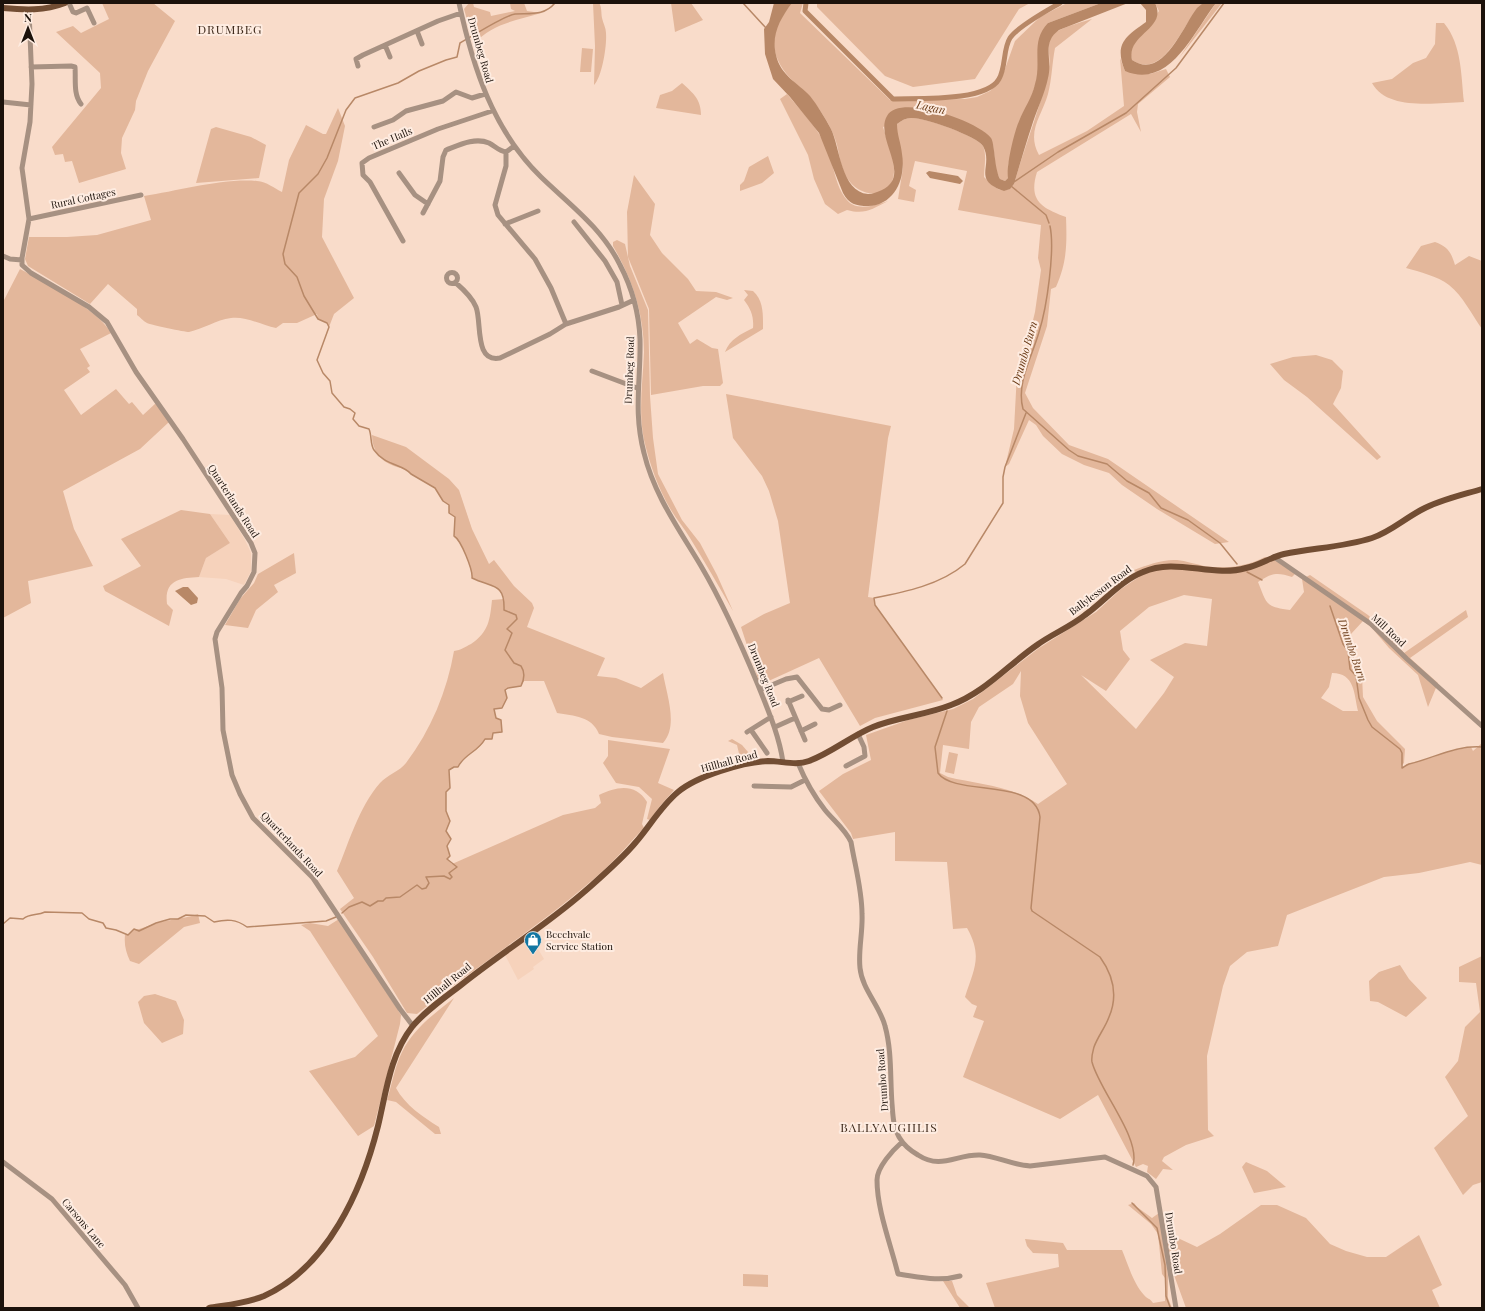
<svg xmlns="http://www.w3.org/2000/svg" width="1485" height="1311" font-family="'Playfair Display',serif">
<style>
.built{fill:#f6d2bb}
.green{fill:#e3b79b;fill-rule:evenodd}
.water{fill:#b88867}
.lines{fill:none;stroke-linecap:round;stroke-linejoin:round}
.stream{stroke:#b88867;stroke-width:1.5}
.canal{stroke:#b88867;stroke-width:5}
.minor{stroke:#a79182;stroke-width:5}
.major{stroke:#724d33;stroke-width:6}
.labels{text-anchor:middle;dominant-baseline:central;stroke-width:4;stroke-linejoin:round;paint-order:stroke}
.street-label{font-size:10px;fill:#1c120b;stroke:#feece1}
.poi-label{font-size:10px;fill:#1c120b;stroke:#feece1;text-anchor:start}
.water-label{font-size:11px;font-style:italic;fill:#693914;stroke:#feece1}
.quarter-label{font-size:12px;letter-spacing:1px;fill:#3d2819;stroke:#feece1}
</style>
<rect width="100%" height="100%" fill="#f9dcca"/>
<!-- built -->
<path class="built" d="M210,514L230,515L245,540L251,553V571L244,585L226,579L199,577L206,558L230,543Z
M531,937L544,959L533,967L534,969L518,980L505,955Z"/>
<!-- green -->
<path class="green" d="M102,3H153L175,21L148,71L136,101L135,110L122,138L121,153L126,169L79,183L72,161L65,162L63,154L55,155L52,147L101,88L100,73L56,32L73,26L81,33L109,19Z
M469,3H473L474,7L490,12L491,16L515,11L511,9L510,3H524L527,11L541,13C516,21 492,23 474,44L464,9Z
M593,3H599C602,7 601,13 602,18C603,23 606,28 606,33C607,46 602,77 594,85L595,46Z
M671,3H691L703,20L675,32Z
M792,3H803L800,13L890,100L965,99L977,97L990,91L1001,80L1015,41L1040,17L1067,3H1101L1048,23L1036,83L1030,100L1019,121L1008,166V178L1005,181L1000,179L996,170L993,144L950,116L926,110L883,127C887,141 895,158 894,172C893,197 865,200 850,182C841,171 840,158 837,145C834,134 829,124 823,115C808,89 776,76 774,44C773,29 783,14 792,3Z
M817,3H1030L1019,9L975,79L913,87L885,76L817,7Z
M1155,3H1203C1184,19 1165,82 1132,60L1130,52L1133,44L1143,33L1159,11Z
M1216,3H1222L1179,58Z
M1092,19L1055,48C1052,63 1052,79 1048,94C1042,116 1026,131 1039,155L1087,131L1124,106L1120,58L1125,71L1150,74L1166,69L1170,77L1138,104L1137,112L1141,132L1131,114L1037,172C1028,201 1042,208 1066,217C1067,244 1067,262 1056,287L1051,289L1047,326L1025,393L1033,408L1069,445L1108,459L1229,542L1215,544L1157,509L1122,485L1109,473L1084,465L1062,454L1043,436L1036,425L1029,420L1009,464L1005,467L1014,429L1017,373L1025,353L1035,312L1041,270L1038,258L1041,225L958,210L967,171L915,161L909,186L916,190L914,202L898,199L903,168L897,134V124C902,120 906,118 911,118C924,117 977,136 983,146C987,155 984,167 984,177C993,186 1004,198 1014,184C1025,145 1041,107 1049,67C1051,57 1046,46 1051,37C1056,28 1083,22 1092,19Z
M1436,23H1444C1462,45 1461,75 1464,102C1436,103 1387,111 1372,83L1392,79L1413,63L1426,58L1435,44Z
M582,48L593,49L591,72H580Z
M682,83C693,93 701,99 701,115L656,108L660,95L672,91Z
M787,94C802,112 818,128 827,149C834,165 835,186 847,200C857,212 875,205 888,201C872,209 865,215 847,210L838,214L825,204L814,179L808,155L780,99Z
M338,108L345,126L338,161L324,199L322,237L354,298L334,314L329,327L327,323L318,319L317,314L297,323H283L276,328C262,325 245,316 231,318C216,320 203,329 189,332C185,332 151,325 147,323C143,321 140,317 137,315V309L108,284L90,304L28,266L25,259L29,237H67L97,235L151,220L144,196C178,191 223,178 257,181C267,182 274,188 282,192L289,160L306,125L323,134H326Z
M216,127L251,137L266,145L259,178L196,183L211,129Z
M768,156L774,173L762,183L740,191V185L744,181L749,167Z
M634,175L655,204L650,235L662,253L688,279L696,291L716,292L733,298L727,300L716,297L678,323L690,344L697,339L712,348L718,349L723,383L720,386H703L651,395L649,309L628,257L627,212Z
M617,240L625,244L630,266L648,310L650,396L653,438L658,474L682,520L700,543L717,575L733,611C719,587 705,562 690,538C684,528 677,520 671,510C658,488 650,465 644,440C638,410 643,381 644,352C644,314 632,278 613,246V242Z
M1435,242C1448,247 1451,252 1455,265L1469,256L1482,261V329C1472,315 1463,296 1449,285C1437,276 1420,272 1406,268L1421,246Z
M20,269C44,282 98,309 111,333L80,349L90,366L87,368L90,372L64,390L81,415L116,389L129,404L132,402L143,415L156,403L169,422L140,449L63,491L74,529L93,566L28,581L31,603L3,618V302Z
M744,290L753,291C764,301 763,315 763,329L725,352C730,339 741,334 753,328C754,317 751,309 744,300L748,295Z
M1316,355L1332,360L1343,371L1341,388L1333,404L1381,457L1377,460L1307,397L1284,380L1270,364L1293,357Z
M726,394L891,426L888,438L868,597L874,598L875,605L943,700L875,718L860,726L819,658L760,685L741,627L764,614L790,603L778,521L769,491L762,476L733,438Z
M372,435L406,447L449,479L459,490L472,529L489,564L494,560L514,586L532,603L534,608L527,627L605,658L597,676L616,678L641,688L663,673C666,693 679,726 663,743L612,737L599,734C592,716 574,716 557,713L544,681H524L521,686L508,688L505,690L507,698L502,708L494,709L496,718L501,720L502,732L493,733L492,739L485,740C478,752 464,754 458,767H454L449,770L450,788L446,792V811L450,821L446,831L451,839L447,846L450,856L447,859L452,864L563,815L595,808L601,803L599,795C617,786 636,783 647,802L642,824L644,828C631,841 619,856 606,868C547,922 478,964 417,1014L407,1013L373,957L340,909L354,898L337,871C349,842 359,807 380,783C387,775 400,771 406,763C431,730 447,691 454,651C461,650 465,647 471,644C489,632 490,619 492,600L504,599C499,584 485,584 472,578C473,570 461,540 454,536L455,517L449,513V505L443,501L435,488L411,474C407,469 400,468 394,466C380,461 372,450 372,435Z
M181,510L210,514L230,543L206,558L199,577C180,578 164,580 167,604L173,610L169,626L105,591L103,586L141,566L121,539Z
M294,553L296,573L274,585L278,592L256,610L248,628L225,625L240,599L254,583L258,574Z
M1265,557L1276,560L1295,574L1292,577C1277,572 1272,573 1258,582C1267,604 1265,607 1290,610L1304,592L1302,579L1310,575L1368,615L1382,628L1404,653L1466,610L1468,617L1410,658L1438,683L1428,707L1418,675L1389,648L1371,627L1363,621L1351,634L1354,658L1362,676L1363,697L1377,721L1405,749L1404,763L1401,766L1402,768L1407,764L1434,757L1442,753L1471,747L1473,751L1482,743V865L1470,862L1419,873L1384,877L1287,915L1278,946L1247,952L1230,966L1223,986L1207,1056L1208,1130L1214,1136L1186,1145L1164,1157L1162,1161L1173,1170L1163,1169L1156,1179L1147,1172L1148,1166L1143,1164L1136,1167L1098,1095L1060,1119L963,1077L984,1021L973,1017L977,1006L972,1004L965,997C974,969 983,956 967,928L953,929L947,862L895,861V832L853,839L851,833L819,791L843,774L871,760L866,735L908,720L953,709L973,699L1039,648L1096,612L1121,589L1139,577L1134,570C1147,565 1163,559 1177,560C1186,561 1195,564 1204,566C1226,569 1245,567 1265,557ZM1184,595L1212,599L1207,646L1185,643L1150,660L1174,677L1164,693L1136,729L1081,675L1106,691L1130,659L1123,650L1120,631L1149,607ZM1021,671L1020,696L1028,723L1067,784L1038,804C1012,786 977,784 948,777L940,773L943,745L969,749L971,722L979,707L1013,684ZM1332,673C1355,673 1354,694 1358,711H1343L1321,698L1329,687Z
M732,739L742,745L754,759L741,762L737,745L728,741Z
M608,740L670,749L658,783L674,790L660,806L650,820L647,819L652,799L639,787L616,783L603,763L608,756Z
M949,752L958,754L954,774L945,772Z
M198,914L200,923L184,927L139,964L130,961C126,952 124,945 125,935H128L134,929C139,930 142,928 148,926C166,919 180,920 198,914Z
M339,919L401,1015L400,1024L374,1126L358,1136L309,1071L355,1057L378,1036L310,931L301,925L310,923L328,926Z
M1482,956V1182L1473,1185L1463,1195L1434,1148L1468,1116L1445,1077L1458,1061L1465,1027L1480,1012L1476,983L1459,982V967Z
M1400,965L1409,979L1427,998L1406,1017L1378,1002L1370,1001L1369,981L1379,972Z
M155,994L176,1001L184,1020L183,1034L162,1043L144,1023L138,1002L144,996Z
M454,998L396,1088C405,1105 423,1117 439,1127L441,1134H435L396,1102L387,1100C392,1084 395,1066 402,1052C414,1028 434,1014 454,998Z
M1246,1162L1267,1171L1286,1187L1254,1193L1242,1167Z
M1134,1203L1137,1207L1152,1218L1159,1213L1168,1276V1298L1172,1308H995L986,1283L1059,1267L1058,1254L1033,1253L1027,1246L1025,1239L1063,1243L1067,1250H1122C1128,1264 1133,1283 1144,1295C1147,1299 1150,1298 1153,1303L1165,1301V1278L1162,1274L1158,1234L1151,1224L1128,1205Z
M1261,1205H1277L1306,1218L1330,1244L1346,1251L1367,1257H1386L1419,1235L1442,1285L1432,1290L1440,1308H1186L1174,1275L1165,1232L1197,1247L1220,1234Z
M743,1274L768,1275V1287L743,1286Z
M943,1281H952L957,1295L970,1308H960Z"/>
<!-- water -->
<path class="water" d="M774,3H792C780,19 771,35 776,55C780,75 798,83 810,96C818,106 825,118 831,129C840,147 841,192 868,194C873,194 877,192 882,190C913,175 874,138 887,116C899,93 978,121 991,138C995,144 994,167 1000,179L1005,181L1008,178C1006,166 1014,133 1019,121C1024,108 1032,98 1035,84C1042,61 1030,42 1048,23L1101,3H1128L1059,30C1041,43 1053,59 1048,78C1045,93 1038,107 1033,122C1026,143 1020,164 1014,184L1010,189L1004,191C971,180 994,166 983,146C977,136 923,117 911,118C906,118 902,120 897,124C897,135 901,143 902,154C906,178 895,205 868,206C856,206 849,204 843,193L819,133L790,97L773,79L765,54L764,29L769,22Z
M1140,3H1155C1168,29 1126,34 1132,60C1163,81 1183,26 1197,8L1203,3H1216C1194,31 1170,90 1125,71C1114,44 1125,37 1146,22V10Z
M929,171L958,176L963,181L960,184L930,178L926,173Z
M183,587H188L198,598L197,603L191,605L175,591Z"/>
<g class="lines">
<!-- stream -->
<path class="stream" d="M743,3L766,28
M1014,182L1058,152L1126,113L1176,68L1224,3
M1011,186L1046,215L1049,223
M1050,226C1055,250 1047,307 1039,332C1032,357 1016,383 1023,409L1069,450L1078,456L1107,464L1127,481L1149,493L1161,508L1188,520L1220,543L1237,564
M1247,572L1262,580
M1330,606L1343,644L1348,651L1350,669L1356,676L1359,698L1368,720L1372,727L1400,749L1402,753V768C1404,767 1406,765 1409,764C1434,758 1456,745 1482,747
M942,698L875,605L874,598C905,592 940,585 965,564L1003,503V477L1005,467L1026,413
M947,711L935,747L938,773C955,797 1035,777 1040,817L1031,908L1032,911L1100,957C1113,975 1118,996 1109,1017C1105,1028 1098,1036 1094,1047C1093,1051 1091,1057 1092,1062C1099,1090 1141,1138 1133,1165
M342,913L349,907L362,902L370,906L378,901H383L386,898L400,897L417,885L422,889L426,888L429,883L426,877L444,876L450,879L452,877L449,873L457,867L447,859L450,856L447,846L451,839L446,831L450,821L446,811V792L450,788L449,770L454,767H458C464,754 478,752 485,739H492L493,733L502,732L501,720L496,718L494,709L502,708L507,698L505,690L508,688L521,686C524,680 525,672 521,666L514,663L505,650L512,633L507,629L517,619L516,615L504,610C505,582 492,588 472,578C473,570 461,540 454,536L455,517L449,513V505L443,501L435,488L411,474C403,464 385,466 374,450C370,444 372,436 369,429L359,426L353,419L355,413L350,409L344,407L332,393L330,381L323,373L317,360L329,327L327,323L318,319L304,296L297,277L285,264L283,254L299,193L318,174L327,158L346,110L355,98L398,83L419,71L446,60L457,57L460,43C473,36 503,16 515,14C531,13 544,16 555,3
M3,924L10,918L23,919C30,913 37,916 45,912L82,913L89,919L103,923L106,928L116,930L128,935L134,929L139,931L156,923L170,919H178L186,915L205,916L214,922C227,919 236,919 247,927L326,921L336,917
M1132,1203L1157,1228L1165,1265L1166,1296L1170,1307"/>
<!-- canal -->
<path class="canal" d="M806,3L805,11L893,99C918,98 986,102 999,79C1006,67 1003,49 1010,38C1018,26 1048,10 1060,3"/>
<!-- minor -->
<path class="minor" d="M69,3L73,12L76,13L87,8L94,23
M459,3C473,68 493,130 541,177C570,205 602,228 620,265C632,288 639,313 640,339C641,380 633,411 644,453C654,495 679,529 701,566C724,605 741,644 758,685C768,710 779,735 783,762
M29,11L32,84L30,122L22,168L29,219L22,258V265L31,273L89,307L107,322L136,372L183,439L251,543L255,553L254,572L247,586L241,593L217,632L215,639L222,688L223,730L232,775L240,794L253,818L313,878L400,1009L413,1026
M417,31L422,44
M385,45L390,57
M358,66L356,59L363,55L438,21L461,13
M31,67L71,66L75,67C76,79 73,94 81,104
M3,102L31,105
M374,127L393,120L406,111L443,101L456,92L472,98L485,94
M506,152V166L495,205L498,215L535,259L551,288L566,324
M399,173L415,195L428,204
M423,213L440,181L443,157L446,150C459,145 475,137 489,143C495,146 499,151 506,152L514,146
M29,219L141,195
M574,222L605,261L617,282L622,305
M505,224L538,211
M403,241L370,182L363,175L362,163L369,158L438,129L492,111
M3,256L10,259L22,260
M446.5 278a5.5 5.5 0 1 1 11 0a5.5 5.5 0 1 1-11 0Z
M456,283C463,289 472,297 476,307C482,322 474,363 500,358L550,334L566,324L619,307L634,300
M592,371L637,388
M1274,557L1371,624L1407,659L1482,726
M760,690L786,679L797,677L822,709L829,710L840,705
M788,700L805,740
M788,702L802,696
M775,727L795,718
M751,730L767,753
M801,731L815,724
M747,732L771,717
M798,763C805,780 814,796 825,810C834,821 845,829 851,842C855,866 862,890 862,914C863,932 858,950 860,968C862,989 880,1006 885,1026C892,1051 890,1078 892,1104C893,1115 893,1127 899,1137C903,1144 911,1151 918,1155C941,1170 957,1154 980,1155C996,1156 1012,1165 1030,1166L1105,1157L1147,1176L1156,1187L1176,1308
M846,766L865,756L864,747L858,734
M754,786L791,787L805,780
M902,1142C893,1150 877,1167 877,1180C877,1210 891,1245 898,1274C920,1277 939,1282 960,1276
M3,1162L52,1199L125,1285L138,1308"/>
<!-- major -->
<path class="major" d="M3,8C25,10 44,11 65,3
M209,1308C227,1305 247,1303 264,1296C328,1267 362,1190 378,1126C386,1093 390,1055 412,1027C425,1011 444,998 461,985C501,953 545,926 584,892C602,876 621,860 636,842C650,826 661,806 678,792C697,776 743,762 768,761C782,761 796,766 809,761C831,753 851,736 873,727C898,717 926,715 951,705C984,693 1008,665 1037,645C1052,634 1070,627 1085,615C1105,601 1120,581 1143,572C1176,557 1212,578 1246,568C1260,565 1271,557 1284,554C1313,548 1344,547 1372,538C1390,532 1404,519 1421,510C1439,500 1462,495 1482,489"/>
</g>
<!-- icons -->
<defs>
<g id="shop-pin" transform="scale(0.9)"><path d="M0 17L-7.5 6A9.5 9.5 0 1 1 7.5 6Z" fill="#1276a2" stroke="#feece1"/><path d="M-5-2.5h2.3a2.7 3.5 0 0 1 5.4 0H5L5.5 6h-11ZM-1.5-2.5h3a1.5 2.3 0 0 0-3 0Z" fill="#fff"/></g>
</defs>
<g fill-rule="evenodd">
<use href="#shop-pin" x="533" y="940"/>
</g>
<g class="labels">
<!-- street labels -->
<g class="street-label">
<text transform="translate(481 50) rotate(74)">Drumbeg Road</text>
<text transform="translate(392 138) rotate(-23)">The Halls</text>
<text transform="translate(83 198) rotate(-12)">Rural Cottages</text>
<text transform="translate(629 370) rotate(-88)">Drumbeg Road</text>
<text transform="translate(234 501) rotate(57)">Quarterlands Road</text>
<text transform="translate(1100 590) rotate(-37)">Ballylesson Road</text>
<text transform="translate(1389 630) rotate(43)">Mill Road</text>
<text transform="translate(764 675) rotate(68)">Drumbeg Road</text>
<text transform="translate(729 761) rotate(-15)">Hillhall Road</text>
<text transform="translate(292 844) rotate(47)">Quarterlands Road</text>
<text transform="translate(447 983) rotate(-39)">Hillhall Road</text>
<text transform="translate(882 1080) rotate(-94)">Drumbo Road</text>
<text transform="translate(84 1223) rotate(50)">Carsons Lane</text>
<text transform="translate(1174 1243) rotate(81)">Drumbo Road</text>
</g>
<!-- poi labels -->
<g class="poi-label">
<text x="546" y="934">Beechvale<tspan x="546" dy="12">Service Station</tspan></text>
</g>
<!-- water labels -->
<g class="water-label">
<text transform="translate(931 107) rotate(12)">Lagan</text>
<text transform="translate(1024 353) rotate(-74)">Drumbo Burn</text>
<text transform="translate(1353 650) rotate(71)">Drumbo Burn</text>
</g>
<!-- quarter labels -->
<g class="quarter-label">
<text x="230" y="29">DRUMBEG</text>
<text x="889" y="1127">BALLYAUGHLIS</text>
</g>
</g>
<!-- border -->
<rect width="1485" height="1311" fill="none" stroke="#1c120b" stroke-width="8"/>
<!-- north arrow -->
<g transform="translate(28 28)" stroke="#feece1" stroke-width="3" paint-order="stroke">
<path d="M0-3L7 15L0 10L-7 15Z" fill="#1c120b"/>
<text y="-6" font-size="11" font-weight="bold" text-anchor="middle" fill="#1c120b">N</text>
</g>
</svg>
